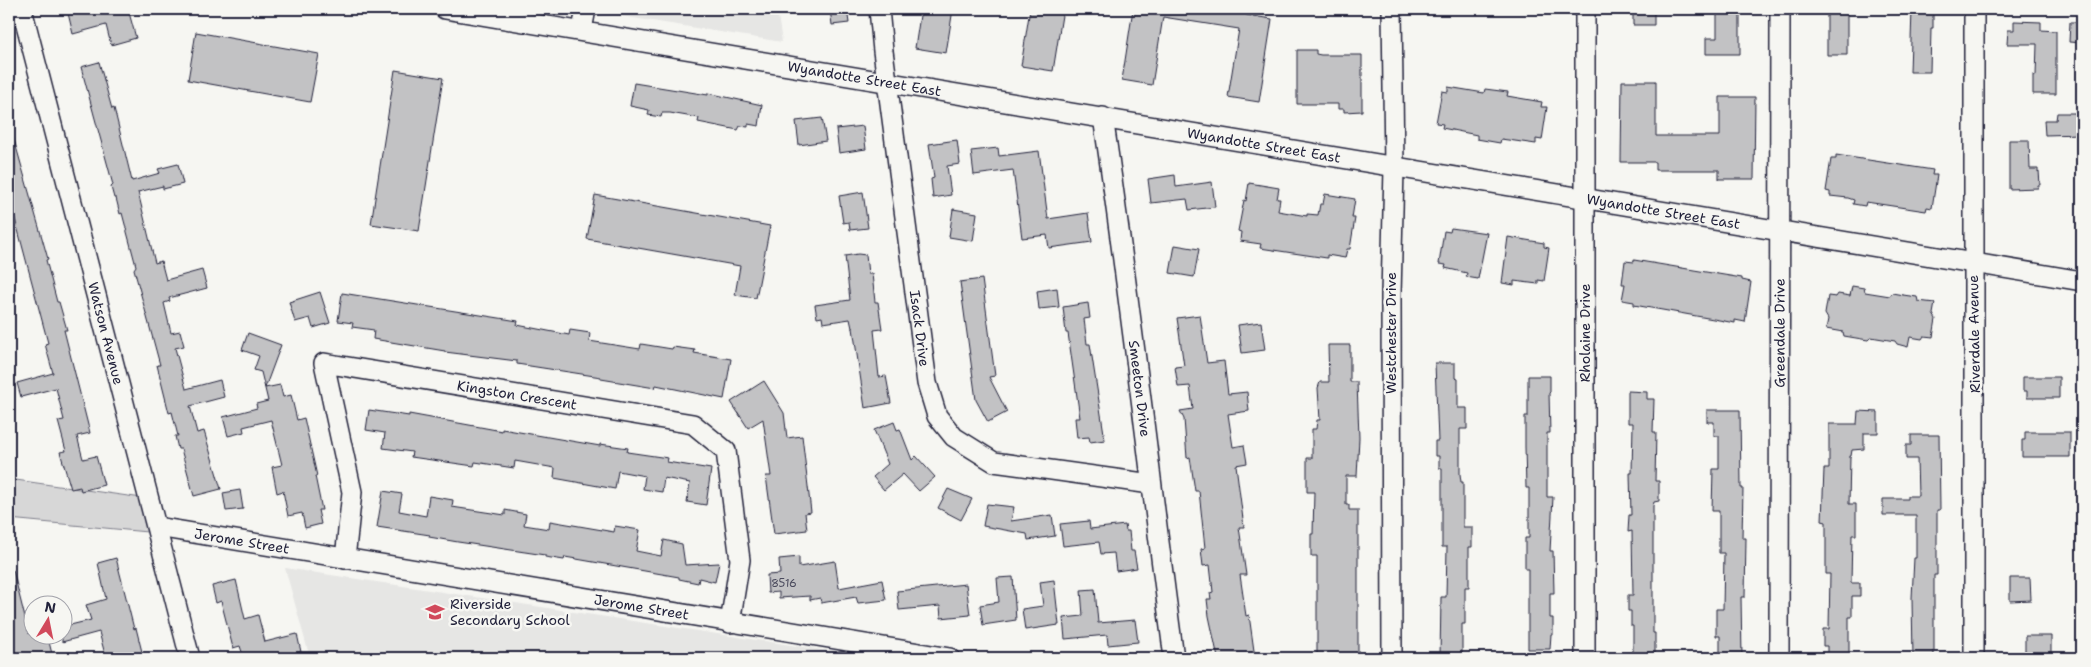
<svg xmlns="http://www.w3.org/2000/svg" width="2091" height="667" font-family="'Shantell Sans',sans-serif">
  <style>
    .built { fill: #e6e6e4 }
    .green { fill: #d7d7d7; stroke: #7c7c89 }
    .building { fill: #c2c2c4; stroke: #22223b }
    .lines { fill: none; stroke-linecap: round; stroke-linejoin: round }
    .minor-casing { stroke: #22223b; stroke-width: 22 }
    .minor { stroke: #f6f6f2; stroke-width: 19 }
    .labels { text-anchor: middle; stroke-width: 5; stroke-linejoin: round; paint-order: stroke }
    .number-label { font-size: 11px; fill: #4a4a5d }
    .street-label { font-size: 14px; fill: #22223b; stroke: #f6f6f2 }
    .poi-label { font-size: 14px; fill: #22223b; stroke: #f6f6f2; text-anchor: start }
  </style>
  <rect width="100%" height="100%" fill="#f6f6f2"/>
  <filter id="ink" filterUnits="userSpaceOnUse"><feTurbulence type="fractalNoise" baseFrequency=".02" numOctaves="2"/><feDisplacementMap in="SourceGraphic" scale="10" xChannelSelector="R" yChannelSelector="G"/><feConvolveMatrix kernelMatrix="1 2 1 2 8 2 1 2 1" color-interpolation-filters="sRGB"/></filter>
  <g filter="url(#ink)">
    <path class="built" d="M578 9H777L782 42Z
      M285 568 862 656V658H310Z"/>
    <path class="green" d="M9 479 149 499 158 533 9 519Z"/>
    <path class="building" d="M67 9H128L136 38 111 45 106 25 73 34Z
      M830 9H847L849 23 832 25Z
      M921 9H953L946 53 915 48Z
      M1030 9H1063L1053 71 1021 66Z
      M1133 9H1247L1246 15 1272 19 1259 102 1228 97 1239 29 1163 17 1152 85 1122 80Z
      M1633 9H1654V25H1633Z
      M1717 9H1740V54H1706V38H1717Z
      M1827 9H1847V55H1827Z
      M1912 9H1933V28H1931L1930 72H1910Z
      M2014 21 2041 22V30L2056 31V94H2033V75L2036 76 2037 44H2007L2008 30H2014Z
      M2070 22H2082V43L2069 42Z
      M196 32 319 54 310 102 188 80Z
      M1297 50H1316V54L1321 55H1362V111L1344 112V109H1338V104H1297Z
      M99 62 112 109 114 108 132 181 160 173 158 169 178 164 183 184 163 189V186L138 192 155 263 161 261 166 280 202 270 207 288 169 298 170 301 164 303 171 333 180 331 184 346 175 348 186 389 220 380 224 397 190 406 197 433 204 431 221 489 194 496 181 449H178L175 436H178L172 412 169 413 157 365H160L134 269 136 266 122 213 120 214 116 198H114L111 187 113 185 81 67Z
      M395 70 443 78 419 231 371 224Z
      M1622 81H1656V136H1720V97H1755L1754 179H1719V170H1655V162H1621Z
      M634 83 708 95V93L762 105 759 126 748 124V127L740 126 738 130 698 122 699 118 670 113H662L661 117 648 115 649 110 630 106Z
      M1448 87 1484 93 1485 89 1508 92 1507 96 1542 102 1541 107H1547L1542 140 1536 139V144L1501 139 1500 143 1477 139V135L1442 128 1443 124 1436 123 1442 91 1448 92Z
      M2057 113H2082V134L2045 135 2044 120H2056Z
      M822 118 826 141 799 145 796 121Z
      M863 126 866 149 839 153 836 129Z
      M13 136 48 259 46 260 57 302H59L67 330H64L90 433 77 436 83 459 96 456 104 485 81 491 80 487 71 489 60 452 66 451 58 421 64 420 56 388 21 397 17 383 53 373 45 344 48 343 9 196V137Z
      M957 140 960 164 947 166 951 195 933 198 931 179 934 178 929 144Z
      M2009 140H2029L2030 169H2038V172L2039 171 2040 185H2038V188L2009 189Z
      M998 148 999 156 1039 151 1048 219 1088 213 1092 242 1049 248 1047 235 1022 238 1013 170 974 175 971 151Z
      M1836 155 1933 170 1932 175H1937L1932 208 1927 207 1926 211 1866 202 1865 206 1853 204 1854 200 1848 198 1830 196V192L1826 191 1831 159H1836Z
      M1175 175 1176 187 1212 182 1215 207 1189 210 1187 199 1151 203 1148 179Z
      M1249 183 1279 188 1277 199H1280L1278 211 1307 216V214L1318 215 1320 204H1323L1325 194 1355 199 1352 218H1355L1350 249H1347L1345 258 1327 255V258L1293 253 1260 248 1261 244 1240 241 1241 232 1238 231 1240 221 1244 200 1246 201Z
      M863 192 868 228 850 230 849 222 843 223 839 196Z
      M595 195 770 226 756 298 735 295 740 266 587 239Z
      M953 209 977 213 973 241 949 237Z
      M1451 228 1487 233 1478 279 1466 277 1467 273 1445 268 1446 265 1439 264 1444 231 1450 232Z
      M1508 237 1544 243V247L1549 248 1544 281 1538 280V284L1514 281V285L1502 283Z
      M1175 245 1199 249 1194 277 1170 273Z
      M858 254 866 255 868 274H872L875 302H878L882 329 874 330 879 377 886 376 891 403 865 408 853 328H852L850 319 823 323 822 317 817 318 815 305 850 300 845 256Z
      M1634 260 1742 278V280L1751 282 1745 322 1735 320V323L1719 320 1634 305V302L1622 300 1625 284H1622L1625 261 1634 262Z
      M982 279 995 376 989 377 1007 412 988 422 976 400 960 282Z
      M1852 286 1864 288 1865 292 1890 296 1892 293 1903 295 1917 297 1918 301 1935 303 1933 314 1936 319 1933 337 1924 336 1922 339 1910 337 1908 347 1897 344 1895 341 1871 337 1868 340 1844 336 1843 332 1826 329 1828 319 1825 314 1828 296 1836 297 1838 294 1850 296Z
      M1057 288 1059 307 1039 309 1037 291Z
      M320 292 330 323 313 328 310 318 295 322 289 302Z
      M342 293 518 321 517 325 569 335 570 330 590 333 589 341 640 349 641 344 672 349 673 347 695 350 694 353 731 359 724 399 656 385 655 388 601 379V377L517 364V361L445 352V351L373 339 374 330 352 327 353 323 338 321Z
      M1088 303 1090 318 1084 319 1087 344H1090L1105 440 1090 442 1089 437 1077 438 1075 418H1080L1068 333H1066L1063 307Z
      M1200 315 1207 363 1224 361 1228 394 1247 392 1249 411 1228 414 1233 447 1244 445 1247 463 1236 465 1244 527H1239L1246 575H1240L1246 616 1249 615 1255 658H1218L1209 616 1207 599H1211L1210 593 1213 592 1210 565 1203 566 1201 549 1205 548 1199 491H1195L1190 457 1187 458 1184 419 1180 411 1193 409 1190 386 1178 387 1175 367 1184 366 1177 318Z
      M1261 322 1265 350 1242 353 1238 325Z
      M248 333 281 345 265 388 280 385 283 397 291 395 297 420 304 418 317 476H315L322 510H318L321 524 305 528 302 513 288 516 283 491 277 493 272 467 282 465 271 420 243 427 244 432 228 436 223 417 257 408 256 404 268 401 261 372 254 370 259 356 242 350Z
      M1328 345H1350V382H1357L1359 438 1357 476H1346V505H1349V510H1358V658H1317V556H1311V534H1313L1314 492H1307V458H1312V429H1316L1317 420H1320L1318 388 1320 382H1329Z
      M1435 363H1455V378L1458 379V408H1467V429H1460V474L1461 482H1463V527H1472V547H1469V587H1465V624H1462V658H1440L1441 597H1446L1447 547H1442V468H1439V456H1435V441H1438Z
      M1528 376H1550V392L1549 393 1550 433H1547V497H1553L1550 551H1553L1554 593H1550V618H1553V634H1551L1550 649H1528V569H1525V538H1529V488H1526L1525 447V416H1528Z
      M2023 377H2059V398H2027V391H2023Z
      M764 381 784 413 787 438 802 436 811 512 805 513 807 530 774 534 766 476H771L763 419 748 428 731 402Z
      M1628 391 1647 392V399H1654L1653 432H1656L1655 481H1659V501L1654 502 1653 506V633H1655V658H1633V626H1631V611H1628V595H1633L1632 531 1628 532 1629 515H1631L1630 473H1632L1633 423H1628Z
      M369 410 409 416V414L502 431V429L600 446V444L628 448 627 452 668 458 667 462 711 469 706 505 687 502 690 483 664 478 662 492 643 489 645 476 618 471 615 489 554 478 555 468 515 461 514 468 475 462 474 466 411 457 412 452 383 448 385 433 366 430Z
      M1707 410H1740L1741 488H1743L1742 538H1746L1745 597H1741L1742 658H1720V636H1716V609H1723L1724 553H1719V511H1712L1713 469H1719V436H1714V422H1707Z
      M1858 411 1878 412V433H1864V449L1852 450 1851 456H1850L1849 504H1856V535H1852L1851 583H1860V596H1852V617H1849V657H1827V646H1823V629H1829L1830 574H1826V522L1822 521 1824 469H1829V424H1857Z
      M894 422 897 430 900 429 912 460 916 456 935 477 919 491 903 474 884 490 873 477 888 464 874 430Z
      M2025 432H2070V457H2022V440H2025Z
      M1911 435H1939L1940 510H1937V575H1934V658H1913L1912 598 1914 558H1916V515H1883V499H1908V496H1918L1917 459H1906V445H1911Z
      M948 489 972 499 961 520 938 508Z
      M240 490 243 509 226 511 223 493Z
      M383 491 402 494 399 511 426 516 429 496 453 500 452 507 505 515V510L526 514 524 525 549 529 550 521 614 532 615 526 640 530 636 551 661 556 664 540 682 544 685 565 719 563 715 582 699 578 698 583 679 579V577L565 557 564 560 545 557V555L458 542 429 537 430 535 377 527Z
      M987 504 1014 507 1011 521 1052 515 1055 536 1028 540 1027 534 983 526Z
      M1089 521 1090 529 1125 525 1126 531H1129L1131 551H1134L1137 568 1116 571 1114 553 1101 554 1099 542 1063 546 1060 524Z
      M799 557V567L835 561 839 588 882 580 886 600 858 603 856 597 821 603 820 598 810 600V596L779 598V592L768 593 767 575 780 574 779 559Z
      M116 558 134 629 136 628 142 652 118 658H106L99 632 62 642V627L91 620 86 605 106 599 98 563Z
      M9 570H13L29 634H47L53 658H16L9 632Z
      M1013 577 1016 620 983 625 980 605 999 602 997 578Z
      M2010 578H2030L2031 600 2010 601Z
      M236 580 245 619 258 615 265 642 297 634 301 652 277 658H244L240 646 233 648 221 601 216 603 212 586Z
      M1054 580 1059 625 1025 630 1022 609 1043 606 1040 582Z
      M966 584 970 615 941 618 940 606 899 610 897 591Z
      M1095 589 1098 623 1135 620 1138 642 1108 645 1107 635 1065 639 1063 618 1083 616 1081 590Z
      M2025 636H2051V655L2025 656Z"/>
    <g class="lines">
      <g class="minor-casing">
        <g id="minor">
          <path id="s1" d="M22 9 190 658"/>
          <path id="s2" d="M445 9 2082 281"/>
          <path id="s3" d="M879 9 883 51 927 383 937 416 954 437 994 462 1151 484"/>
          <path d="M1392 9 1394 168 1391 296 1392 658"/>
          <path d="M1974 9V658"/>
          <path d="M582 30 586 9"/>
          <path id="s4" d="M1103 117C1130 297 1150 478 1174 658"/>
          <path id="s5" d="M157 527 950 658"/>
          <path id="s6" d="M345 559 352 492 324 363 693 424 726 451 740 560 730 623"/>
          <path d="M1585 658V9"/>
          <path id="s7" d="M1779 658 1780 9"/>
        </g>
      </g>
      <use href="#minor" class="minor"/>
    </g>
  </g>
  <defs>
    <g id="school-bare" transform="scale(1.5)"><path d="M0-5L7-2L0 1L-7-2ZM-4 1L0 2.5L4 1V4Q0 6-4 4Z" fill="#d1495b" stroke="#f6f6f2" stroke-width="2.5" paint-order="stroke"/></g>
  </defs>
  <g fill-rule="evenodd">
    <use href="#school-bare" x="435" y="612"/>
  </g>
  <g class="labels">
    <g class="number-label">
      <text x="784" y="587">8516</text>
    </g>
    <g class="street-label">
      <text dy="5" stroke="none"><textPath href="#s2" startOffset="425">Wyandotte Street East</textPath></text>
      <text dy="5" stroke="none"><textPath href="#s2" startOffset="830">Wyandotte Street East</textPath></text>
      <text dy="5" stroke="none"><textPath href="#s2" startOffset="1235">Wyandotte Street East</textPath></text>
      <text dy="5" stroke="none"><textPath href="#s3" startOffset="322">Isack Drive</textPath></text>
      <text dy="5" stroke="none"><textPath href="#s1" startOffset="335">Watson Avenue</textPath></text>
      <text transform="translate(1391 333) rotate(-90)" y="5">Westchester Drive</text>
      <text transform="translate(1585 333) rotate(-90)" y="5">Rholaine Drive</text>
      <text dy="5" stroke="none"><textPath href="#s7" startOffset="325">Greendale Drive</textPath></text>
      <text transform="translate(1974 334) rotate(-91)" y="5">Riverdale Avenue</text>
      <text dy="5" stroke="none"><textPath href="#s4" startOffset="274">Smeeton Drive</textPath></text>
      <text dy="5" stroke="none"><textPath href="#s6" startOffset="395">Kingston Crescent</textPath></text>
      <text dy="5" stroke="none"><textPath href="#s5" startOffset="86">Jerome Street</textPath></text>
      <text dy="5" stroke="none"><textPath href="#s5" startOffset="491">Jerome Street</textPath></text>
    </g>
    <g class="poi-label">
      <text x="450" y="609">Riverside<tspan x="450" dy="16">Secondary School</tspan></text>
    </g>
  </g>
  <rect width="2091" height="667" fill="none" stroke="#f6f6f2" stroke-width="30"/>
  <rect x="15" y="15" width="2061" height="637" fill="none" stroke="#22223b" stroke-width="2" filter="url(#ink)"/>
  <g transform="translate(48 620) rotate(10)"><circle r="24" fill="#f6f6f2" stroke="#a1a1a9"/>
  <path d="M0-4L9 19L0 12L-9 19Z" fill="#d1495b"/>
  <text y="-8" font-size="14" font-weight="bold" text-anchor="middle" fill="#22223b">N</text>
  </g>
</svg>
